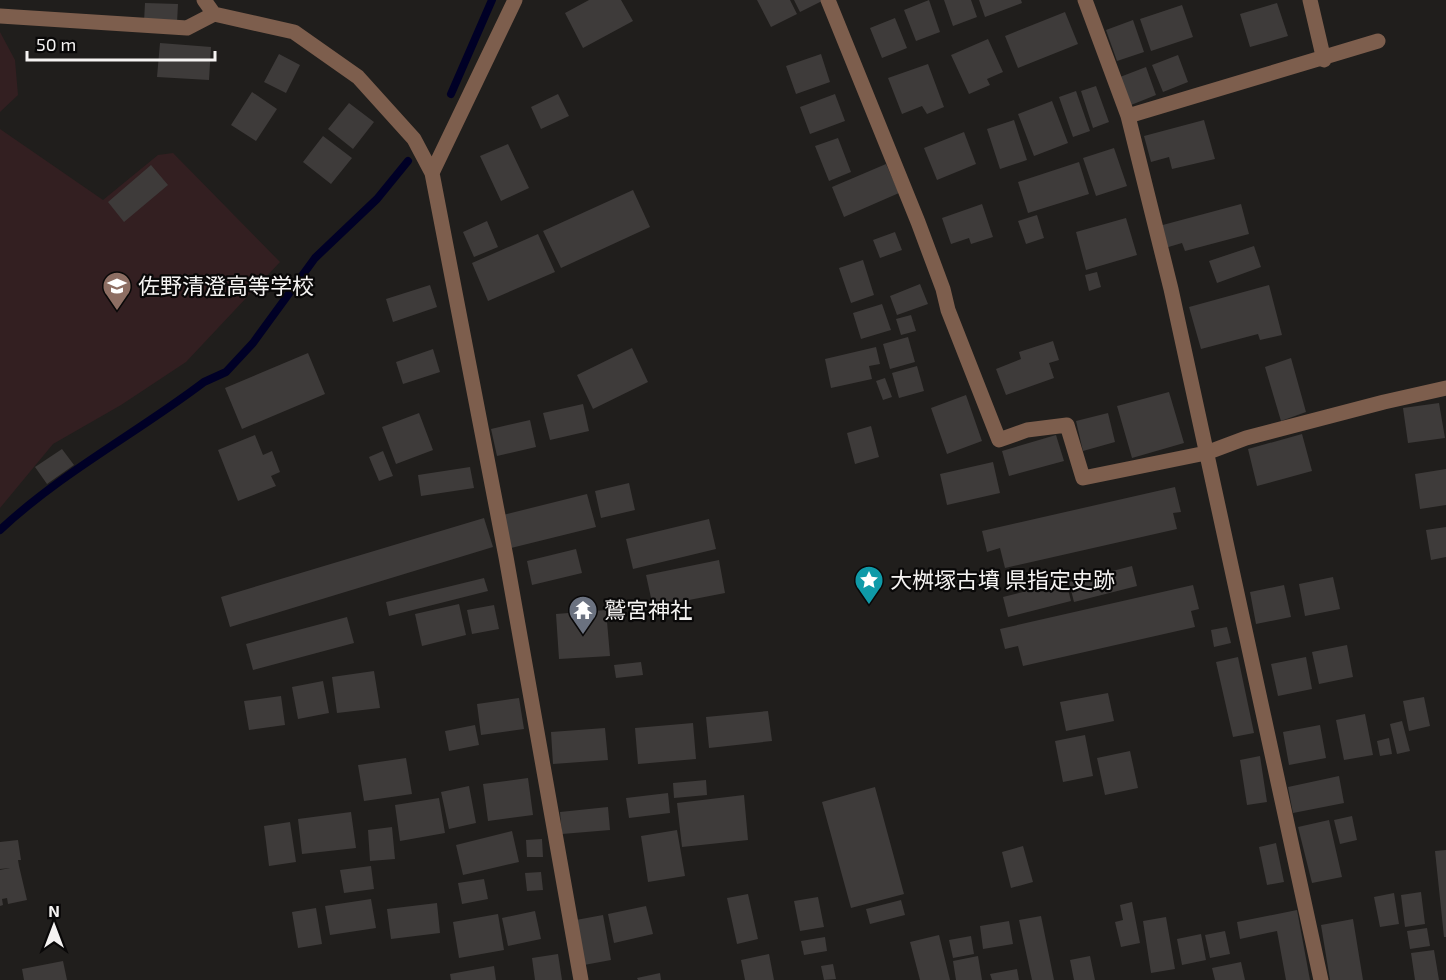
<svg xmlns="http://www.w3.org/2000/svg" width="1446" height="980" font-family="'Exo 2','Noto Sans JP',sans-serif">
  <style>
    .education { fill: #331f21 }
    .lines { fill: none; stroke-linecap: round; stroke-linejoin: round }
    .stream { stroke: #000026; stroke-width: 8 }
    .building { fill: #3e3b3a }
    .minor { stroke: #7d5e4d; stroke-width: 15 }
    .labels { text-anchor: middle; stroke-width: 4.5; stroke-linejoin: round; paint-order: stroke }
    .poi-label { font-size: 22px; fill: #f5f3f2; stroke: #090808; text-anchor: start }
  </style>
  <rect width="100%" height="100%" fill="#201e1c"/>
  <path class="education" d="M0 32 15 60 18 95 0 112Z
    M0 129 103 200 158 155 173 153 280 262 186 362 121 405 53 444 0 508Z"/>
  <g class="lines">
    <path class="stream" d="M451 94 492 0
      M0 530C62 472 137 433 204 382L226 372 253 343 315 258 377 199 408 161"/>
  </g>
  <path class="building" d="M589 0H621L633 21 583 48 565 13Z
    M757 0H790L797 14 771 27Z
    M794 0H824L800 12Z
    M929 0 940 32 916 41 904 10Z
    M944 0H971L977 17 953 26Z
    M979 0H1021L1022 3 985 17Z
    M145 3 178 4 177 23 144 22Z
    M1277 3 1288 36 1250 47 1240 14Z
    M1182 5 1193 37 1151 51 1140 19Z
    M1065 12 1078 44 1018 68 1005 36Z
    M895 18 907 48 882 58 870 28Z
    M1133 20 1144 52 1117 61 1106 30Z
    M988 39 1003 72 987 79 990 85 969 94 951 55Z
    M160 43 211 47 209 80 157 77Z
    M279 54 300 65 286 93 264 82Z
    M821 54 830 82 796 94 786 66Z
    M1178 55 1188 82 1163 92 1152 65Z
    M928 64 944 107 927 114 922 106 902 114 888 78Z
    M1146 67 1156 95 1131 105 1120 77Z
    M1096 86 1109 122 1093 128 1081 91Z
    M1076 91 1090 131 1073 137 1059 97Z
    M252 92 277 109 256 141 231 125Z
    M558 94 569 116 541 129 531 107Z
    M835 94 845 121 810 134 800 107Z
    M1052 101 1068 143 1034 156 1018 114Z
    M349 103 374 122 353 149 328 129Z
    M1014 120 1027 160 1000 169 987 129Z
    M1204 120 1215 159 1172 169 1169 157 1151 162 1144 136Z
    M964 132 976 164 937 180 924 148Z
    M323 136 352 158 331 184 303 162Z
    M838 138 851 172 829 181 815 146Z
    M508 144 529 188 501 201 480 156Z
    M1114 148 1127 186 1096 196 1083 158Z
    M1079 162 1089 194 1028 213 1018 182Z
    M886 164 899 193 844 217 832 187Z
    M151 165 168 185 124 222 108 202Z
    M633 190 650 227 561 268 543 231Z
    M982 204 993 237 971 244 969 238 951 244 942 218Z
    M1241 204 1249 234 1185 251 1182 243 1165 248 1159 226Z
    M1037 215 1044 238 1026 244 1018 221Z
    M1126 218 1137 255 1086 270 1076 232Z
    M487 221 498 247 474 257 463 232Z
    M895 232 902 250 880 258 873 240Z
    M538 234 555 272 488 301 472 263Z
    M1254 246 1261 267 1217 283 1209 261Z
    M863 260 874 295 851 303 839 268Z
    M1097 272 1101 287 1089 291 1085 275Z
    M920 284 928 304 897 315 890 296Z
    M430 285 437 307 393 322 386 299Z
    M1269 285 1282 335 1260 340 1258 334 1201 349 1189 307Z
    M882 304 891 330 861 339 853 313Z
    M911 315 916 331 901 335 896 319Z
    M908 337 915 362 890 369 883 344Z
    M1053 341 1059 360 1049 363 1054 378 1006 395 996 369 1021 359 1019 352Z
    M876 347 880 364 869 366 872 379 831 388 825 359Z
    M632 348 648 382 593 409 577 375Z
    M433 349 440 372 403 384 396 362Z
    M308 353 325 394 242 429 225 388Z
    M1291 358 1306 412 1281 421 1265 367Z
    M917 366 924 391 899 398 892 373Z
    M885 378 892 397 883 400 876 381Z
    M1169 392 1184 443 1132 458 1117 406Z
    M966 395 982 441 947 454 931 408Z
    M1439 403 1445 438 1408 443 1403 408Z
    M583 404 589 431 550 440 543 413Z
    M419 413 433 450 396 464 382 427Z
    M1108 413 1115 442 1083 451 1076 421Z
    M530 420 536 447 497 456 491 429Z
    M871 426 879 457 855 464 847 433Z
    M1302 434 1312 471 1257 486 1248 449Z
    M255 435 263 455 272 451 280 472 271 476 276 486 238 501 218 450Z
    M1056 435 1064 461 1009 476 1002 451Z
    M62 449 74 465 47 484 35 467Z
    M383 451 393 476 379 481 369 457Z
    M993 462 1000 493 947 505 940 474Z
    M470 467 474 488 421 496 418 475Z
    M1446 469V505L1420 509 1415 474Z
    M629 483 635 510 601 518 595 491Z
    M1175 487 1181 512 1173 513 1177 529 1005 568 1000 548 987 552 982 531Z
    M587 494 596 527 511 548 503 515Z
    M484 518 493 547 230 627 221 597Z
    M709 519 716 549 633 569 626 539Z
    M1446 527V557L1431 560 1426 530Z
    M576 549 582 573 532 585 527 561Z
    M719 560 725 593 653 607 646 575Z
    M1132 566 1137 586 1074 602 1069 582Z
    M1333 577 1340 609 1305 616 1299 584Z
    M484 578 488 591 389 616 386 602Z
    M1066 581 1071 601 1008 617 1003 597Z
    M1193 585 1199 609 1191 611 1195 627 1023 666 1018 646 1005 649 1000 629Z
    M1284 585 1291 617 1256 624 1250 592Z
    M459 604 466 635 422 646 415 614Z
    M494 605 499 629 472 634 467 610Z
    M606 610 610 656 559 659 556 614Z
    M347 617 354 643 253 670 246 644Z
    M1227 627 1231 643 1214 647 1211 630Z
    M1347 645 1353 677 1319 684 1312 652Z
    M1238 657 1254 733 1233 737 1216 662Z
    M1306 657 1312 689 1278 696 1271 664Z
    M641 662 643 675 616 678 614 665Z
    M374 671 380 708 337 713 332 677Z
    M323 681 329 713 298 719 292 687Z
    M1108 693 1114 721 1066 731 1060 702Z
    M281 696 285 725 249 730 244 701Z
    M1424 697 1430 726 1409 731 1403 701Z
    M519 698 524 729 481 735 477 704Z
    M768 711 772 741 709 748 706 717Z
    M1365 714 1373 755 1344 760 1336 720Z
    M1402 721 1410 751 1397 754 1390 724Z
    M693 723 696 759 638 764 635 728Z
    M475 725 479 745 449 751 445 731Z
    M1320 725 1326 758 1289 765 1283 732Z
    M605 728 608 760 553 764 551 732Z
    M1085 735 1093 776 1063 782 1055 741Z
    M1389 738 1392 754 1380 756 1377 741Z
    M1130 751 1138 788 1105 795 1097 758Z
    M1260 756 1267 802 1247 805 1240 760Z
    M406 758 412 794 364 801 358 765Z
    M1339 776 1344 803 1293 813 1288 787Z
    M528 778 533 815 488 821 483 784Z
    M706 780 707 795 674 798 673 783Z
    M469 786 476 823 449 829 441 792Z
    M875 787 904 894 851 908 822 802Z
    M668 793 670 813 629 818 626 798Z
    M744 795 748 840 682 847 677 803Z
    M439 798 445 833 400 841 395 805Z
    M608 807 610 830 562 834 560 812Z
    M351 812 356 848 302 854 298 819Z
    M1352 816 1357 840 1340 844 1334 820Z
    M1329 820 1342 877 1312 883 1298 827Z
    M290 822 296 862 269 866 264 826Z
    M392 827 395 859 370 861 368 830Z
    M677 830 685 876 648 882 641 836Z
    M512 831 519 862 463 875 456 845Z
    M542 839 543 857H527L526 840Z
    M18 840 21 860H18L19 866 27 900 8 904 7 898 2 899 3 905 0 906V870L10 868 0 869V842Z
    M1276 843 1284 882 1267 885 1259 847Z
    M1023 846 1033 882 1011 888 1002 852Z
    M1446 850V937H1444L1435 851Z
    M371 866 374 889 344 893 340 870Z
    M541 872 543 890 527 891 525 873Z
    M484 879 488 899 462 904 458 883Z
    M1421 892 1425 924 1405 927 1401 895Z
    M1394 893 1399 924 1380 927 1374 897Z
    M748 894 758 939 737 944 727 898Z
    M818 897 824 927 800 931 794 901Z
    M371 899 376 928 330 935 325 906Z
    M901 900 905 915 870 924 866 909Z
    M1132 902 1140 943 1121 947 1115 922 1123 920 1120 905Z
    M437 903 440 933 391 939 387 909Z
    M646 906 653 934 614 943 608 914Z
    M316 908 322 944 298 948 292 912Z
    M1297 910 1310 980H1286L1277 931 1240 939 1237 922Z
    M535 911 541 939 508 946 502 918Z
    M498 914 504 950 459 958 453 922Z
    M603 915 611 960 584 965 576 920Z
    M1041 916 1054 980H1032L1019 920Z
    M1166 917 1175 969 1151 973 1143 921Z
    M1353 919 1363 980H1330L1321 925Z
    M1009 921 1013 944 983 949 980 926Z
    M1427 928 1430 946 1410 949 1407 931Z
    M1225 931 1230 954 1210 958 1205 935Z
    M1201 934 1206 960 1182 965 1177 939Z
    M939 935 950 980H920L910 942Z
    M971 936 974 954 953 958 949 940Z
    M825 937 827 951 804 955 801 941Z
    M1434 950 1439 980H1415L1411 953Z
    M558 954 562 980H535L532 958Z
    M769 954 774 980H745L741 960Z
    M978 956 982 980H956L953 961Z
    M1090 956 1095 980H1074L1070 960Z
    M63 961 67 980H24L22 969Z
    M1241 962 1245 980H1215L1212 968Z
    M833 964 836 979 824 980 821 966Z
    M494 966 496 980H451L450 974Z
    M1017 969 1019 980H992L990 974Z
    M660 973 661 980H638L637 978Z"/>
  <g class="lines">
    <path class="minor" d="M204 0 214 14
      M828 0 918 222 943 289 948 310 999 440 1027 430 1067 425 1083 478 1206 453 1246 438 1384 402 1446 388
      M1085 0 1128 116 1171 289 1321 980
      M1310 0 1324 60
      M0 16 187 28 214 14 294 32 358 77 414 139 432 173 506 557 581 980
      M1128 116 1378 41
      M432 173 515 0"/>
  </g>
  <defs>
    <g id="school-pin" transform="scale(1.5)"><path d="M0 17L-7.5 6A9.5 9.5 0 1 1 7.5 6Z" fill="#8d6e63" stroke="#090808"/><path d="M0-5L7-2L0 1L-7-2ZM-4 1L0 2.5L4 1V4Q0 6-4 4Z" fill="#fff"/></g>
    <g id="sight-pin" transform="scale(1.5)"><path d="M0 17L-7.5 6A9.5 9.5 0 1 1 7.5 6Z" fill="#0f9aa8" stroke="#090808"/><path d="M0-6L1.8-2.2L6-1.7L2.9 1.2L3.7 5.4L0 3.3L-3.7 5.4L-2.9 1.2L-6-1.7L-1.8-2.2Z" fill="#fff"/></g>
    <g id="temple-pin" transform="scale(1.5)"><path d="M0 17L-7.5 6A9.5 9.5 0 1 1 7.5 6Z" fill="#6b7280" stroke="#090808"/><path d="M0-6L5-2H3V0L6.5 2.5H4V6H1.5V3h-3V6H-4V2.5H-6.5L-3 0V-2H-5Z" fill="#fff"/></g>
  </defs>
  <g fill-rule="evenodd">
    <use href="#school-pin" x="117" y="286"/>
    <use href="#sight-pin" x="869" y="580"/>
    <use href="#temple-pin" x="583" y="610"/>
  </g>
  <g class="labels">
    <g class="poi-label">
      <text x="138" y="294">佐野清澄高等学校</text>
      <text x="890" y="588">大桝塚古墳 県指定史跡</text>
      <text x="604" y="618">鷲宮神社</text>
    </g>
  </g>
  <g transform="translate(54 926)" stroke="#090808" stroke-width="4.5" paint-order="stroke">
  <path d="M0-4.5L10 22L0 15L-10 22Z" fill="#f5f3f2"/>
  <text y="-9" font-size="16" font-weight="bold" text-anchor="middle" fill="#f5f3f2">N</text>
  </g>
  <path d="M27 51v9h188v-9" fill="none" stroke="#f5f3f2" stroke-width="3"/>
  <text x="36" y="51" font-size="18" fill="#f5f3f2" stroke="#090808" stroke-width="4.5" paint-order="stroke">50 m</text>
</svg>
